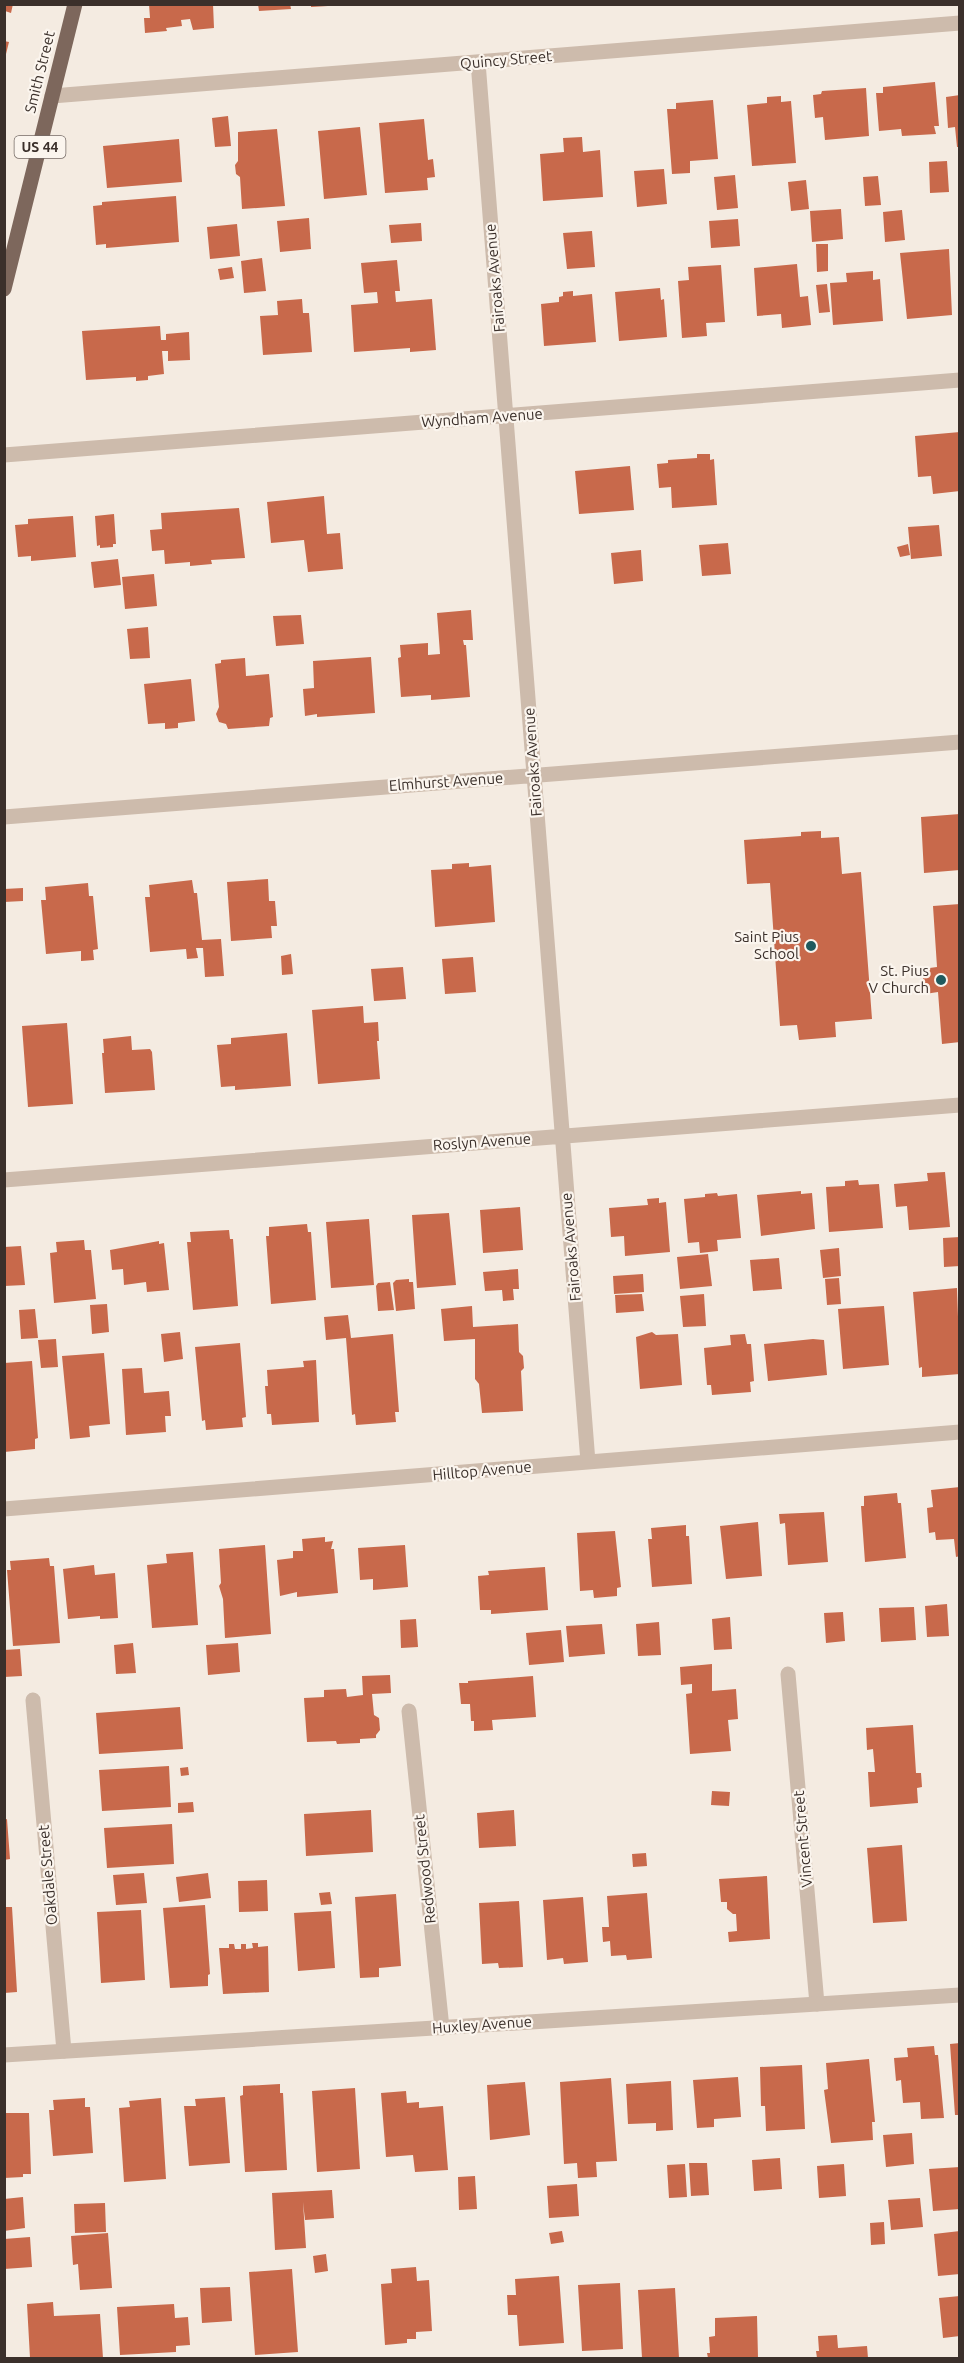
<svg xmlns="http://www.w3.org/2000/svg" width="964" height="2363" font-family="Ubuntu,sans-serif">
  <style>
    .building { fill: #c8694b }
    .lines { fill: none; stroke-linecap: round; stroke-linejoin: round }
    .minor { stroke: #cdbbac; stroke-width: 15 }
    .tertiary { stroke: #cdbbac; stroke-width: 15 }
    .primary { stroke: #7d675c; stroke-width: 15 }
    .poi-dot { fill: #1f5a5e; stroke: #fbf5ee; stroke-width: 2 }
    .labels { text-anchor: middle; stroke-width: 4.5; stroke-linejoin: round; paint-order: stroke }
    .shield { fill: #fbf5ee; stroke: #756b66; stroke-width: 1.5 }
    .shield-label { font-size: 14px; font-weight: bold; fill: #3b302b }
    .street-label { font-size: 15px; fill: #3b302b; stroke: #fbf5ee }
    .poi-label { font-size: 15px; fill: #3b302b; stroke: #fbf5ee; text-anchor: end }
  </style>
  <rect width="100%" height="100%" fill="#f4ebe1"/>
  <path class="building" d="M5 4H13L11 13 5 11Z
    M149 4H213L214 28 193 30 190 19 181 20 182 26 166 28 167 31 145 33 144 18H150Z
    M258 4H290L291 9 259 11Z
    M311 4H328V6L311 7Z
    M4 41 9 42 5 58H4Z
    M935 82 939 126H934L936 134 902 136 901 129 879 131 876 93H883V87Z
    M866 88 869 136 825 140 823 117 815 118 813 95 821 94 822 91Z
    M960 95V147H957L955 127 948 128 946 97Z
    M781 96V102L791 101 796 163 752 166 747 105 767 103V97Z
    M713 100 718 159 690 161V173L672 174 667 109H676V103Z
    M228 116 231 146 215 147 212 118Z
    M424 119 428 160 433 159 435 177 427 178 428 190 385 193 379 123Z
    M360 127 367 195 324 199 318 131Z
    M277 129 285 206 242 209 240 177 236 174 235 165 238 161V132Z
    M582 137 583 152 600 150 603 197 543 201 540 154 564 152 563 138Z
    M179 139 182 182 107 188 103 146Z
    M947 161 949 192 930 193 929 162Z
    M664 169 667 204 637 207 634 171Z
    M735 175 738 208 717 210 714 177Z
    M878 176 881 205 865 206 863 177Z
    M806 180 809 209 791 211 788 182Z
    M176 196 179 242 106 248V244L96 245 93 206 102 205V202Z
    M841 209 843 239 812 242 810 211Z
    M902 210 905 240 885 242 883 212Z
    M309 218 311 249 280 252 277 221Z
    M738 219 740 246 711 248 709 221Z
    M421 223 422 241 391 243 389 225Z
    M237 224 240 256 210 259 207 227Z
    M592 231 595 267 567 269 563 233Z
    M816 244H828V271L817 272Z
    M949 249 952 315 907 319 900 253Z
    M262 258 266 291 244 293 241 261Z
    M397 260 400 291H395L396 302 432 299 436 350 410 352V348L354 352 351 305 378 303 377 292 364 293 361 263Z
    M797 264 800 297 808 296 811 325 782 328 781 314 757 316 754 268Z
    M721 265 725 322 706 323 707 336 682 338 678 281 689 280 688 267Z
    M232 267 234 278 220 280 218 269Z
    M873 271V280L880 279 883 321 833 325 830 283 847 282 846 273Z
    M827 284 830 312 819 313 816 285Z
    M660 288 661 300 664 299 667 337 619 341 615 292Z
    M573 291V296L592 294 596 342 544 346 541 304 559 302V297L563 296V292Z
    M302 299 303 313H309L312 352 263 355 260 316 278 315 277 301Z
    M160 326 161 340H166V334L189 332 190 360 168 361V351H162L164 374 148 376V380L136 381V377L86 380 82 331Z
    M960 432V491L933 494 931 476 918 477 915 436Z
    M697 454H710V460L714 459 717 505 672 508 671 487 659 488 657 464 668 463V460L697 458Z
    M630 466 634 510 579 514 575 471Z
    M324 496 327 534 340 533 343 569 308 572 304 540 271 543 267 502Z
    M239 508 245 558 211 560 212 564 190 566V562L165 564 164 550 152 551 150 530 162 529 161 513Z
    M114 514 116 544H113V547L100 548V545L97 546 95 516Z
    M73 516 76 557 31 561V556L18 557 15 525 28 524V519Z
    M939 525 942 556 911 559 908 527Z
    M728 543 731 574 702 576 699 545Z
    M908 544 910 555 900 557 897 547Z
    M641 550 643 581 614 584 611 553Z
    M118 559 121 585 94 588 91 562Z
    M154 574 157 606 125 609 122 577Z
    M471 610 473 640H463L464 645H466L470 697 431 700V695L401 697 398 658 401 657 400 645 428 643V655L440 654 437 613Z
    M301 615 304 644 276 646 273 616Z
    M148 627 150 658 130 659 127 629Z
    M371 657 375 713 317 717V714L305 716 303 689 314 688 313 661Z
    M245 658 246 676 269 674 273 717 270 718 269 726 228 729 226 724 219 722 216 714 219 707 215 664 221 663V660Z
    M191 679 195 721 178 723V728L165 729V723L148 724 144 684Z
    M960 814V870L924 873 921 817Z
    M821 831V838L839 837 842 874 861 872 872 1019 835 1022 836 1037 799 1040 797 1025 780 1026 770 883 747 884 744 840 801 836V832Z
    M469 863V867L491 865 495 922 435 927 431 870 452 869V864Z
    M268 879 269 901H275L277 926H271L272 938 231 941 227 882Z
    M192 880 194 893H197L202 940 221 939 224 976 205 977 203 948H196L198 958 187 959 186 949 150 952 145 897H150L149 885Z
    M88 883 89 896H93L98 949 93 950 94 960 81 961V951L46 954 41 900H46L45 887Z
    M23 888V901L4 902V889Z
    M960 904V1042L942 1044 938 992 925 994 922 969 937 967 933 906Z
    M291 954 293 974 282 975 281 956Z
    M473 957 476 992 445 994 442 959Z
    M403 967 406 999 374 1001 371 969Z
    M363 1006 364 1023 378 1022 379 1041H377L380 1079 318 1084 312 1010Z
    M67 1023 73 1104 28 1107 22 1026Z
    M287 1033 291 1086 235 1090V1086L221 1087 217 1045 231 1044V1038Z
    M131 1036 132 1050 150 1049 152 1052 155 1090 105 1093 102 1053H104L103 1039Z
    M945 1172 950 1227 909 1230 907 1206 896 1207 894 1184 928 1181 927 1173Z
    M858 1180 859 1185 879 1184 883 1228 829 1232 826 1187 845 1186V1181Z
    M801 1191V1194L812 1193 815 1229 761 1236 757 1195Z
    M717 1193 718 1196 737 1194 741 1238 717 1240 718 1251 700 1253 699 1242 688 1243 684 1199 705 1197V1194Z
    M659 1198V1203L666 1202 670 1252 625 1256 624 1236 611 1237 609 1208 648 1205 647 1199Z
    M520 1207 523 1250 483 1253 480 1210Z
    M449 1213 456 1285 417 1288 412 1215Z
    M369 1219 374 1285 331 1288 326 1222Z
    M307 1224 308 1232H311L316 1300 271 1304 266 1236H269V1227Z
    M229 1230 230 1239H233L238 1306 193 1310 187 1242H191L190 1232Z
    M960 1237V1266L944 1267 943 1238Z
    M84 1240 85 1250H91L96 1299 54 1303 50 1253 57 1252 56 1242Z
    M159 1241V1244L164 1243 169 1290 147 1292 146 1282 124 1285 123 1269 112 1270 110 1250Z
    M21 1246 25 1285 4 1286V1247Z
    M839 1248 841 1276 823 1278 820 1250Z
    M708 1254 712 1286 680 1289 677 1257Z
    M779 1258 782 1289 753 1291 750 1260Z
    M518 1269 519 1289H513L514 1300 503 1301 502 1290 485 1291 483 1272Z
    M643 1274 644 1292 614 1294 613 1276Z
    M839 1278 841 1304 827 1305 825 1279Z
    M409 1279V1282H413L415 1309 396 1311 393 1283 396 1280Z
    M390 1282 394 1310 378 1311 376 1286 378 1283Z
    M957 1288 960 1374 922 1377V1367L919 1368 913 1292Z
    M642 1294 644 1311 616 1313 615 1295Z
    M704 1294 706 1326 683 1327 680 1296Z
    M107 1304 109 1332 92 1334 90 1305Z
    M472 1306 473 1327 518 1324 519 1352 523 1356 524 1368 521 1371 523 1411 482 1413 479 1384 475 1379V1339L444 1341 441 1309Z
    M884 1306 889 1365 843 1369 838 1309Z
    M35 1309 38 1338 21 1339 19 1310Z
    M348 1315 351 1338 393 1334 399 1412H395L396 1422 356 1425 355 1414 352 1415 346 1338 326 1340 324 1317Z
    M180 1332 183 1359 164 1362 161 1334Z
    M652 1332 656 1335 678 1334 682 1385 640 1389 636 1337Z
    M745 1334 747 1344H751L754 1381 750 1382 751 1392 712 1395 711 1385H707L704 1348 731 1345 730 1335Z
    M56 1339 58 1367 41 1368 38 1340Z
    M813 1339 824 1340 827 1375 768 1381 764 1344Z
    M240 1343 246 1417 242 1418 243 1427 206 1430 205 1420 202 1421 195 1347Z
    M104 1353 110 1424 89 1426 90 1437 70 1439 62 1356Z
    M316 1360 319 1422 272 1425 271 1414H267L265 1386H268L267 1370 304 1367 303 1361Z
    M32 1361 38 1438 35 1439V1449L4 1452V1363Z
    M142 1368 144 1393 169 1391 171 1416H165L166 1432 126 1435 122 1369Z
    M960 1487V1556L956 1557 954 1539 936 1540 935 1532 929 1533 927 1508 933 1507 931 1490Z
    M897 1493 898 1503H901L906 1558 865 1562 861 1506H864V1496Z
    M824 1512 828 1562 788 1565 785 1523 780 1524 779 1514Z
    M758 1522 762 1576 726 1579 720 1526Z
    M686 1525V1536H689L692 1584 652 1587 648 1539H652L651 1528Z
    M615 1531 621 1587 617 1588V1596L594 1598 593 1590 580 1591 577 1533Z
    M325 1537V1542L333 1541 331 1549H334L338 1593 297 1597V1592L280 1596 277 1560 293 1558V1551H303L302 1539Z
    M265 1545 271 1634 225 1638 223 1599 219 1586 221 1583 219 1549Z
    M405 1545 408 1587 373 1590V1579L360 1580 358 1548Z
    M193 1552 198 1625 152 1628 147 1565 167 1563 166 1554Z
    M49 1558 50 1566H54L60 1643 13 1646 7 1570H11L10 1561Z
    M94 1565 95 1575 115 1573 118 1618 100 1619V1616L68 1619 63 1569Z
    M545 1567 548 1610 491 1614V1610H480L478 1576 489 1575 488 1571Z
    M947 1604 949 1636 927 1637 925 1606Z
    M914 1607 916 1640 881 1642 879 1608Z
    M843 1612 845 1641 826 1643 824 1613Z
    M730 1617 732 1649 714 1650 712 1619Z
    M416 1619 418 1647 401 1648 400 1620Z
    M659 1622 661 1655 638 1656 636 1624Z
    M602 1624 605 1654 569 1657 566 1626Z
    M561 1630 564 1662 529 1665 526 1633Z
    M133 1643 136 1673 116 1674 114 1645Z
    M238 1643 240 1672 208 1675 206 1645Z
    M20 1649 22 1676 4 1677V1650Z
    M712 1664V1691L736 1689 738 1719 728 1720 731 1751 690 1754 686 1694 692 1693V1684L681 1685 680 1667Z
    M390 1675 391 1693 372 1694 374 1715 379 1718 380 1730 376 1735V1738L360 1739V1743L337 1744 336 1741 307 1742 304 1698 324 1697V1690L346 1689 347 1697 363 1695 362 1676Z
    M533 1676 536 1717 492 1720 493 1730 474 1731V1721H471L470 1704H461L459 1683H468V1681Z
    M180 1707 183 1749 99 1754 96 1713Z
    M913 1725 916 1773H921L922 1787 917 1788 918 1803 870 1807 868 1772H875L873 1749 867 1750 866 1728Z
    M169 1766 171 1807 102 1811 99 1770Z
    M188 1767 189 1775 181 1776 180 1768Z
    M712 1791 730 1792 729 1806 711 1805Z
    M193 1802 194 1812 178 1813V1803Z
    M371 1810 373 1852 306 1856 304 1814Z
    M514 1810 516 1846 479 1848 477 1813Z
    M7 1819 10 1859 4 1860V1820Z
    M172 1824 174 1864 107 1868 104 1828Z
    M902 1845 907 1921 873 1923 867 1848Z
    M646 1853 647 1866 633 1867 632 1854Z
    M144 1873 147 1903 116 1905 113 1875Z
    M208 1873 211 1898 179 1902 176 1877Z
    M767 1876 770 1939 729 1942 728 1932 737 1931 736 1914H733L727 1909V1902H721L719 1879Z
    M267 1880 268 1911 239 1912 238 1881Z
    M330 1892 332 1904 321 1905 319 1893Z
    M647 1893 652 1958 627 1960 626 1955 611 1956 610 1941 603 1942 602 1927H609L607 1896Z
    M396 1894 401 1966 379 1968V1977L360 1978 355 1897Z
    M583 1897 588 1962 564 1964 563 1958 547 1960 543 1900Z
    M519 1901 523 1967 499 1968 498 1963 482 1964 479 1903Z
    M205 1905 210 1974 208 1975V1986L170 1988 163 1908Z
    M4 1907H12L17 1992 4 1993Z
    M141 1910 145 1980 101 1983 97 1912Z
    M331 1911 335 1968 298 1971 294 1913Z
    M252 1943H258V1947L268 1946 269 1992 223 1994 219 1948H229V1944H234L235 1949H241V1944H246V1949L253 1948Z
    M960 2043V2115H955L950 2044Z
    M934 2046 935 2055H938L944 2118 921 2119 920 2102 903 2103 901 2080 896 2081 894 2058 908 2057 907 2048Z
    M869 2059 875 2122H872L873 2140 831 2143 824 2090 828 2089 826 2063Z
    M802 2065 805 2129 766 2131 765 2106H761L760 2067Z
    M738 2077 741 2117 714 2119V2127L697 2128 693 2080Z
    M611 2078 617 2161 596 2162 597 2177 578 2178 577 2163 564 2164 560 2082Z
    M671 2081 673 2130 656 2131V2123L628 2124 626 2084Z
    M525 2082 530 2135 490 2140 487 2085Z
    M280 2084V2093H283L287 2170 245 2172 240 2096 243 2095V2086Z
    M355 2088 360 2169 317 2172 312 2091Z
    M406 2091 407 2103 419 2102V2108L443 2106 448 2170 415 2172 413 2155 386 2157 381 2093Z
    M225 2097 230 2163 189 2166 184 2106H196L195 2099Z
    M85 2098V2107H90L93 2153 53 2156 49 2110H54L53 2100Z
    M161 2098 166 2179 124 2182 119 2108 130 2107 129 2101Z
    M4 2113H29L31 2174H23V2177L4 2178Z
    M912 2133 914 2164 886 2167 883 2135Z
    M780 2158 782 2189 754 2191 752 2160Z
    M689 2163H707L709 2195 691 2196Z
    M685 2164 687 2197 669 2198 667 2165Z
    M844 2164 846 2196 819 2198 817 2166Z
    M960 2167V2209L933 2211 929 2169Z
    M475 2176 477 2209 459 2210 458 2177Z
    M577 2184 579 2216 549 2218 547 2186Z
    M332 2190 334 2218 305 2220 303 2202 306 2248 275 2250 272 2193Z
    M23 2197 25 2228 4 2231V2199Z
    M920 2198 923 2227 891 2230 888 2200Z
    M105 2203 106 2232 75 2233 74 2204Z
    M884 2222 885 2244 871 2245 870 2223Z
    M562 2231 564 2242 551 2244 549 2233Z
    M960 2231V2274L938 2276 934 2234Z
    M108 2233 112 2288 80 2290 78 2264 73 2265 71 2236Z
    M30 2237 32 2267 4 2269V2239Z
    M326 2254 328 2271 315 2273 313 2256Z
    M416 2267 417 2281 429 2280 432 2331 416 2332V2339H407V2343L385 2345 381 2284 392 2283 391 2269Z
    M292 2269 298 2352 255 2355 249 2272Z
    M559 2276 564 2343 519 2346 517 2315H508L507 2295H516L515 2279Z
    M620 2283 623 2349 582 2351 578 2285Z
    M230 2287 232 2321 202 2323 200 2288Z
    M675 2288 679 2358H642L638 2290Z
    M960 2296V2336L943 2338 939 2298Z
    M53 2302 54 2316 100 2314 103 2358H30L27 2304Z
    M174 2304 175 2318 188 2317 190 2345 176 2346V2352L120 2355 117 2307Z
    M757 2316 758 2358H708L707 2353H710L709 2337 715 2336V2318Z
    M837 2335 838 2348 867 2346 868 2358H817L816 2351H819L818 2336Z"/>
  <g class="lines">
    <path class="minor" d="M478 62 588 1462
      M52 96 960 23
      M4 455 960 380
      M4 817 960 742
      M4 1180 960 1105
      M4 1509 960 1432
      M788 1674 817 2004
      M33 1700 64 2051
      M409 1711 442 2028"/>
    <path class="tertiary" d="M4 2055 960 1995"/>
    <path class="primary" d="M4 289 75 4"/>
  </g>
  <g class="poi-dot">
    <circle cx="811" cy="946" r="6"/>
    <circle cx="941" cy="980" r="6"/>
  </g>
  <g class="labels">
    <rect class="shield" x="14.5" y="136" width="51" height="22" rx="4.5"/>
    <g class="shield-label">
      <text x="40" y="152">US 44</text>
    </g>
    <g class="street-label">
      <text transform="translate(506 60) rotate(-5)" y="5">Quincy Street</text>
      <text transform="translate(40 72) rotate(-76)" y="5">Smith Street</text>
      <text transform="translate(495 278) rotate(-95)" y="5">Fairoaks Avenue</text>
      <text transform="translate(482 418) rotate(-4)" y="5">Wyndham Avenue</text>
      <text transform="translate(533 762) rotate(-94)" y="5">Fairoaks Avenue</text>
      <text transform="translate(446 782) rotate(-4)" y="5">Elmhurst Avenue</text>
      <text transform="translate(482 1142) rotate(-4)" y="5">Roslyn Avenue</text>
      <text transform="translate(571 1247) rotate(-95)" y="5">Fairoaks Avenue</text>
      <text transform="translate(482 1471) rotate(-5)" y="5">Hilltop Avenue</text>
      <text transform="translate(803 1839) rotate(-95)" y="5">Vincent Street</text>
      <text transform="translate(425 1869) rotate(-96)" y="5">Redwood Street</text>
      <text transform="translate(48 1875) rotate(-95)" y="5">Oakdale Street</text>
      <text transform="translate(482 2025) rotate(-4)" y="5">Huxley Avenue</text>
    </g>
    <g class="poi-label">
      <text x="799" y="942">Saint Pius<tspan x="799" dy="17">School</tspan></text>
      <text x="929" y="976">St. Pius<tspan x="929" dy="17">V Church</tspan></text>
    </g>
  </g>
  <rect width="964" height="2363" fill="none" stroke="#3b302b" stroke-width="12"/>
</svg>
